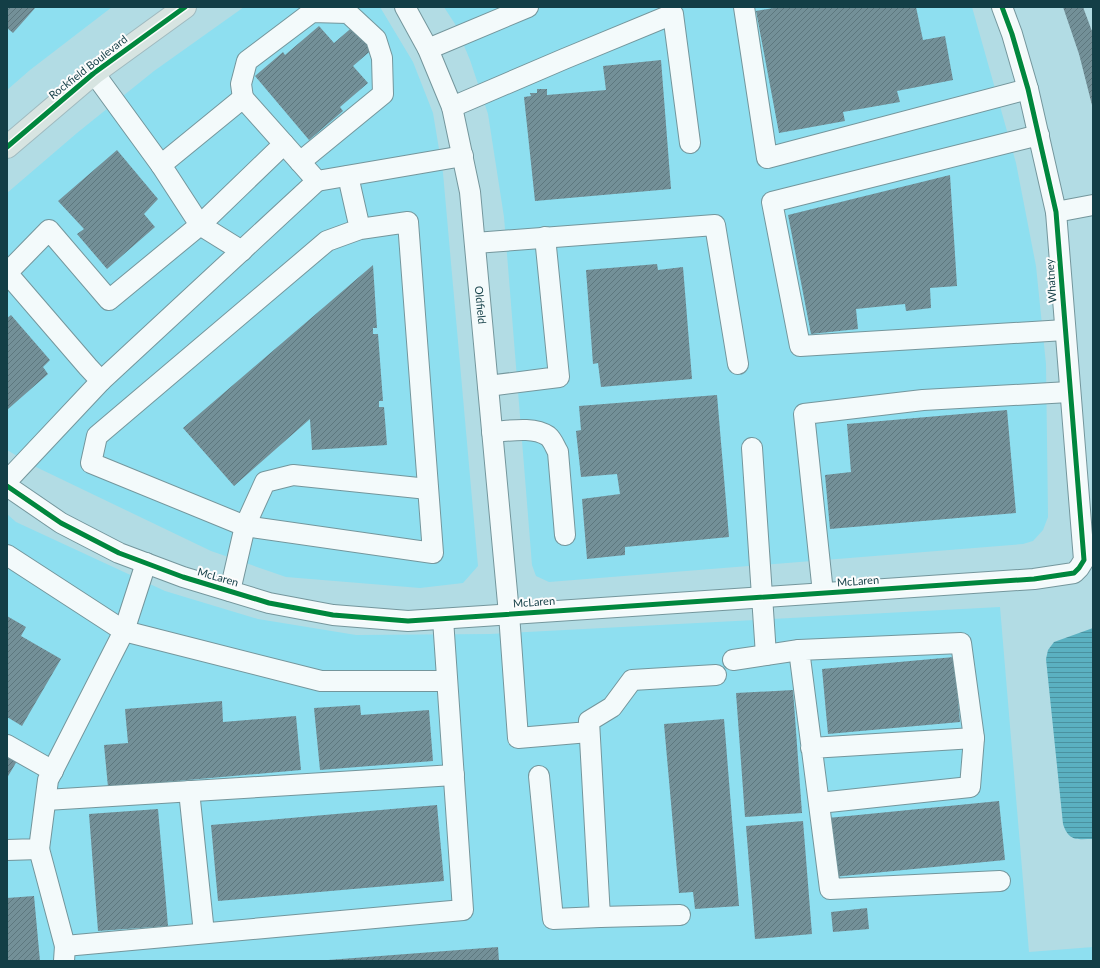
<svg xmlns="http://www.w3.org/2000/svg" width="1100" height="968" font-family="Lato,sans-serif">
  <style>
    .built { fill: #8edff0 }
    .water { fill: url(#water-rules) }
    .building { fill: url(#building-hatch) }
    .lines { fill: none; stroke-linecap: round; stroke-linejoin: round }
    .minor-casing { stroke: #74969c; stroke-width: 22 }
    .major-casing { stroke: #a0babf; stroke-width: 24 }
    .minor { stroke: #f3fafb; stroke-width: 20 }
    .major { stroke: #d7e4e1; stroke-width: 22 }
    .cycleway-casing { stroke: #fcfcfc; stroke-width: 8 }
    .cycleway { stroke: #00873e; stroke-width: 5 }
    .labels { text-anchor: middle; stroke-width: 4; stroke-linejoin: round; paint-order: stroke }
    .street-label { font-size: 11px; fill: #133e46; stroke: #fcfcfc }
  </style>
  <defs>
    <pattern id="water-rules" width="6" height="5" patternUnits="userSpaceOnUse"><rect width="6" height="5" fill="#5bb1c1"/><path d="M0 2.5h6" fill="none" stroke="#4a919f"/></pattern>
    <pattern id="building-hatch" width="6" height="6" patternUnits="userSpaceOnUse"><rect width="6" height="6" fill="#739098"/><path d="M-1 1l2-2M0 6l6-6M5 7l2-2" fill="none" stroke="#5d777e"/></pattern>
  </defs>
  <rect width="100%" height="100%" fill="#b2dce4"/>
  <path class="built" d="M7 7H112L30 70 7 90Z
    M244 7H380L413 62 433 113 443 173 478 566 463 583 420 588 286 577 211 551 36 467 7 450V193L77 133 154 71Z
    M444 7H972L1016 163 1036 266 1046 364 1048 517 1043 530 1033 541 1023 544 549 582 536 576 532 565 504 217 488 114 470 60 455 24Z
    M7 514 16 522 165 591 258 619 356 635 490 634 1000 607 1029 952 1093 947V961H7Z"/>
  <path class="water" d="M1093 628V839C1077 839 1069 842 1063 824L1046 659 1048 650 1054 642Z"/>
  <path class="building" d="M7 7H36L13 33 7 28Z
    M779 7H916L923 40 945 36 953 80 897 91 900 102 843 112 845 121 779 133 756 11Z
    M1063 7H1083L1093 34V109L1079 54Z
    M356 24 375 47 353 66 368 83 340 107 343 111 309 140 255 76 283 52 285 55 319 26 334 43Z
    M661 60 671 189 535 201 524 97 531 96 530 93H537V89H547V95L606 90 603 66Z
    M117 150 158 199 144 214 155 227 107 269 77 234 84 229 58 201Z
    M950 175 957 286 930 288 931 308 906 311 905 304 856 309 858 329 811 334 788 215Z
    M657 264 658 270 683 267 692 379 601 387 598 363 593 364 586 270Z
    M373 265 377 328H373V334H378L383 401H379V407H384L387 445 312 450 310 419 234 486 183 428Z
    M11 315 50 360 43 367 48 374 7 410V318Z
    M717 395 729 537 625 547V555L587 559 582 499 620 494 617 474 581 477 576 431 581 430 579 406Z
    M1007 410 1016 513 830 529 825 475 851 472 847 424Z
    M7 616 26 627 21 636 61 659 22 726 7 717Z
    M954 657 960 722 828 734 822 669Z
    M793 690 802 813 745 817 736 693Z
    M222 701 223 722 296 716 301 770 108 787 104 745 128 743 125 709Z
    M360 705 361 715 429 710 433 761 320 770 314 708Z
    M724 719 739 906 695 909 693 892 679 893 664 724Z
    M7 755 17 761 7 778Z
    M999 801 1005 860 833 877 828 818Z
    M437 805 444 881 218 901 211 825Z
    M158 809 168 926 98 931 89 814Z
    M803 821 812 934 755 939 746 826Z
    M34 896 40 961H7V898Z
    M867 908 869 929 833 932 831 912Z
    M498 947 499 961H328V960Z"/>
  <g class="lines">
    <g class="minor-casing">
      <g id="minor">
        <path id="s1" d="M405 7 428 49 452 107 470 192 509 614 518 738 589 732"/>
        <path d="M744 7 767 158 1028 89"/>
        <path d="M428 49 528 7"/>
        <path d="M94 73 161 165"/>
        <path d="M243 98 241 84 247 61 312 12 348 13 376 39 382 58 383 94 300 162"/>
        <path d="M452 107 564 59 673 14 690 143"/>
        <path d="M1039 135 772 202 800 346 1065 330"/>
        <path d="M348 176 360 229 408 222 433 553 245 526 91 463 97 436 327 241 360 229"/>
        <path d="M1056 212 1093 205"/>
        <path d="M475 243 715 225 738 364"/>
        <path d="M242 251 200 225 284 144"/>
        <path d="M101 381 317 181"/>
        <path d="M488 386 559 377 545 237"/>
        <path d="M492 432C509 431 533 426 548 436 553 440 555 447 558 452L565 535"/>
        <path d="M752 448 766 655"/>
        <path d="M7 481 101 381 88 367 7 273 49 230 109 300 200 225 161 165 243 98 317 181 463 156"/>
        <path d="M7 486 61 523 119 553 183 577 269 603 333 615 408 621 1034 579 1074 573 1079 568 1084 560 1056 212 1028 89 1012 34 1002 7"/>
        <path d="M7 555 124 631 321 681H447"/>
        <path d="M230 591 245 526 265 482 293 475 428 489"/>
        <path d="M823 593 804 414 923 400 1069 392"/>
        <path d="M733 660 799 650"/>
        <path d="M7 745 53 771"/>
        <path d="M811 748 974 738 961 643 799 650 830 889 1000 881"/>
        <path d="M539 776 553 919 600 917"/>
        <path d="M189 791 204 933"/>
        <path d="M46 800 454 775"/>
        <path d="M819 803 970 787 974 738"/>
        <path d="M39 849 65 946"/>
        <path d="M7 850 39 849 48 780 124 631 146 563"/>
        <path d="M680 915 600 917 589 721 612 707 632 680 716 675"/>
        <path d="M64 961 65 946 463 910 443 619"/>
      </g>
    </g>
    <g class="major-casing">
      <path id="major" d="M7 147 94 73 185 7"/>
    </g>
    <use href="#minor" class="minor"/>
    <use href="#major" class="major"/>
    <g class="cycleway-casing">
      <path id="cycleway" d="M7 147 94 73 185 7
        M7 486 61 523 119 553 183 577 269 603 333 615 408 621 1034 579 1074 573 1079 568 1084 560 1056 212 1028 89 1012 34 1002 7"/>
    </g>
    <use href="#cycleway" class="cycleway"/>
  </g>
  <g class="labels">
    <g class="street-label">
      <text transform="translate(88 67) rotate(-38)" y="4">Rockfield Boulevard</text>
      <text transform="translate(1051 281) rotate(-94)" y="4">Whatney</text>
      <text dy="4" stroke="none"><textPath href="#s1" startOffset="311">Oldfield</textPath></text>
      <text transform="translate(218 577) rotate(16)" y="4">McLaren</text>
      <text transform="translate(858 581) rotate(-4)" y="4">McLaren</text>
      <text transform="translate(534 602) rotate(-4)" y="4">McLaren</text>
    </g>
  </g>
  <rect width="1100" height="968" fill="none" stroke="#133e46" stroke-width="16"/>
</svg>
